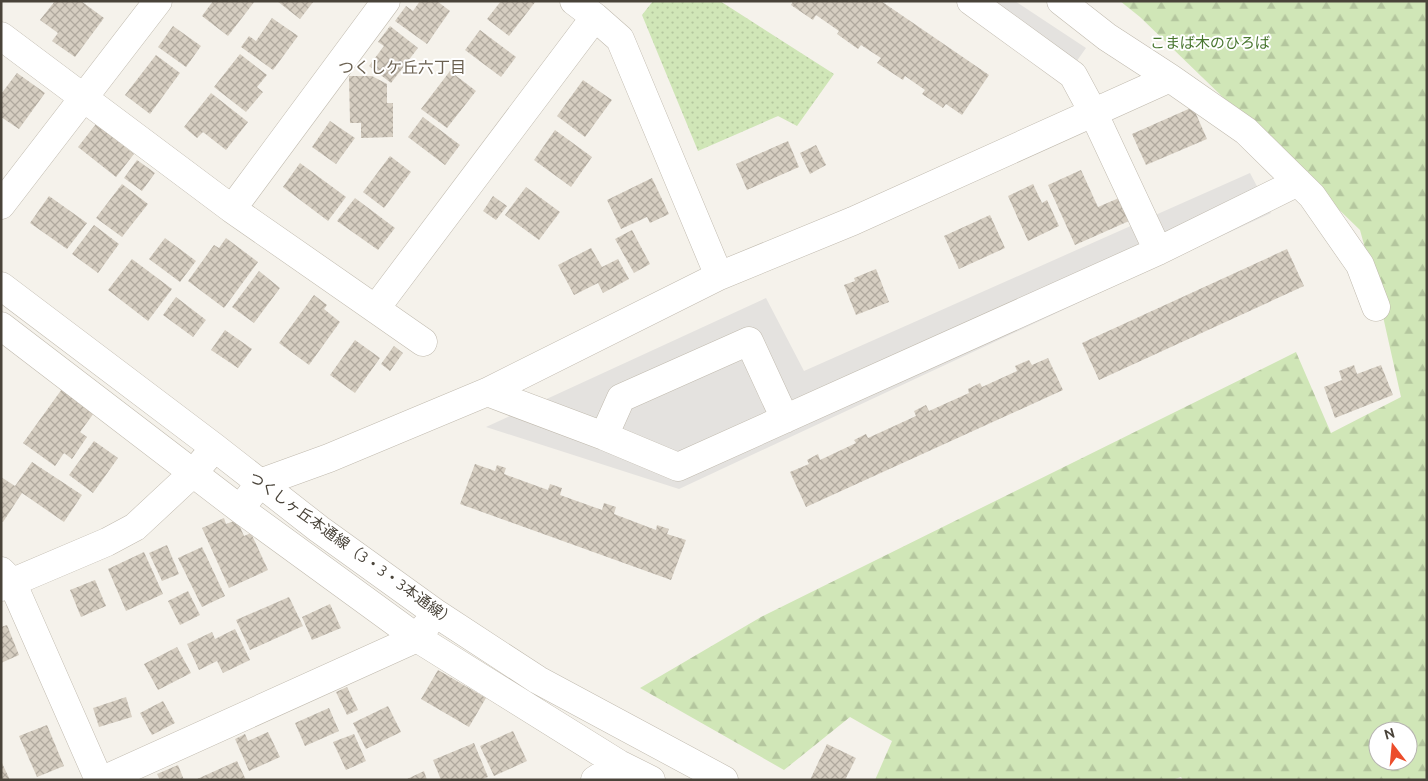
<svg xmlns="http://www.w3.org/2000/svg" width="1428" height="781" font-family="Ubuntu,'Noto Sans JP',sans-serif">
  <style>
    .grass { fill: url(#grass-dots) }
    .forest { fill: url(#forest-firs); fill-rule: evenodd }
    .parking { fill: #e4e2df }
    .building { fill: url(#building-cross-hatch) }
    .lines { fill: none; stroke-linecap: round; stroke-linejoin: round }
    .minor-casing { stroke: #c0baae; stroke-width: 29 }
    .minor { stroke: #fff; stroke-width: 28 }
    .labels { text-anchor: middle; stroke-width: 4; stroke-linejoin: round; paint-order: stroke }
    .park-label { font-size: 15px; fill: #497730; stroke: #fff }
    .street-label { font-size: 15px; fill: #494339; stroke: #fff }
    .neighbourhood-label { font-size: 16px; fill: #6b6151; stroke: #fff }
  </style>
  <defs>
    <pattern id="grass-dots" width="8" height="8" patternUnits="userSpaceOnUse" patternTransform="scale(1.25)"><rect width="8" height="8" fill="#d0e6b7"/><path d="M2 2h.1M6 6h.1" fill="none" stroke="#b4c69e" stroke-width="1.8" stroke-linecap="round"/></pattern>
    <pattern id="forest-firs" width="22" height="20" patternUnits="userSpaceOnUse" patternTransform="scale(1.25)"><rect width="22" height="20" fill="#d0e6b7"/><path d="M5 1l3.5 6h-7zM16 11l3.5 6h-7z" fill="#b4c69e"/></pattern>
    <pattern id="building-cross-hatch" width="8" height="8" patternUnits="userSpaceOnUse" patternTransform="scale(1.25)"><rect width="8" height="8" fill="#d6cec1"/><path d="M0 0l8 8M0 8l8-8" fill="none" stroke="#b0a99e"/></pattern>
  </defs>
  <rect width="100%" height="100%" fill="#f5f2eb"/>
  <path class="grass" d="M653 1H720L834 74 797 126 778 116 698 151 642 15Z"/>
  <path class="forest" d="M1120 1H1427V780H1183L1181 777 1172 780H875L892 741 850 717 784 770 640 688 761 617 1296 352 1331 433 1401 397 1380 303 1360 230 1140 17ZM1378 731H1408V761H1378Z"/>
  <path class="parking" d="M979 1H1015L1086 48 1074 65Z
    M1250 173 1271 213 679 489 486 427 766 298 804 371Z"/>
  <path class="building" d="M55 1H81L104 18 75 57 52 41 58 33 40 20Z
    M213 1H255L228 36 202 16Z
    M277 1H314L300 19Z
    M420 1H437L450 11 427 44 395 21 406 6 413 11Z
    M501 1H536L509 36 487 19Z
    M793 1H881L989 75 962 115 946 104 943 108 922 94 925 90 905 76 903 80 877 63 881 58 861 45 858 49 837 34 839 31 816 15 813 20 791 5Z
    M272 18 298 36 273 70 241 47 249 36 256 41Z
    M173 26 201 46 186 67 158 47Z
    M390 26 418 48 391 83 369 66 384 46 378 42Z
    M480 30 516 57 501 77 465 50Z
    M240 54 267 75 257 87 263 92 246 112 214 87Z
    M156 55 180 73 150 114 125 95Z
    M450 71 476 91 447 128 421 109Z
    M17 73 45 93 19 129 1 117V94Z
    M349 76H372L387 84V103H393V137L361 138V123H350Z
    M583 80 612 100 585 137 557 116Z
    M211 93 248 122 226 150 203 132 197 138 184 127Z
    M1193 107 1207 139 1146 165 1132 134Z
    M423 117 460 145 445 165 408 137Z
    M330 121 355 138 336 164 312 147Z
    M96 124 134 154 116 177 78 147Z
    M555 130 592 157 571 187 534 160Z
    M788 141 799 167 747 190 736 164Z
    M816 145 826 165 810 174 800 153Z
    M390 156 411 172 384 208 363 192Z
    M137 160 155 173 142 191 124 178Z
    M300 163 346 197 328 221 283 187Z
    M1081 170 1098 207 1119 198 1129 221 1075 245 1048 185Z
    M652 178 669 214 650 223 647 217 621 229 607 200Z
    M122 184 148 204 122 237 96 218Z
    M1033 184 1042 203 1047 200 1059 226 1028 241 1008 196Z
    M526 187 560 212 539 240 505 215Z
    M49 196 87 223 67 249 30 223Z
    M493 196 507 206 496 220 483 211Z
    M355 198 395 228 378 250 337 221Z
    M990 215 1005 248 959 269 944 236Z
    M94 225 119 244 98 273 72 254Z
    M632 230 650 264 634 273 615 239Z
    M165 238 196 261 180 282 149 259Z
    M226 238 258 262 224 308 188 281 214 245 219 248Z
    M591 248 602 267 618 259 629 279 603 293 598 283 574 295 558 265Z
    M1287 249 1304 286 1099 380 1082 343Z
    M132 259 172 289 148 321 108 290Z
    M876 269 889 302 856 315 844 285 855 281 854 278Z
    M259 271 280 288 254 323 232 307Z
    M314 295 327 305 324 309 340 322 309 365 279 343Z
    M176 297 206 320 193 337 163 315Z
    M225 330 252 349 238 368 211 350Z
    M355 340 380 358 355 393 330 375Z
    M394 346 403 353 390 371 381 364Z
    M1048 358 1063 390 806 507 790 472 809 464 807 460 818 454 820 460 856 443 854 440 866 434 868 438 916 416 914 411 926 405 929 411 969 393 968 389 980 383 982 387 1017 371 1015 366 1029 360 1032 365Z
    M1354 365 1357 374 1381 365 1393 395 1335 418 1324 387 1342 380 1339 371Z
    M62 389 94 413 80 432 87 437 72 459 64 453 55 466 23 443Z
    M94 441 118 458 93 493 69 475Z
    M32 462 82 495 64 522 22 493 3 522 1 521V477L15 486Z
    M475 464 495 471 497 465 506 468 504 474 548 490 550 484 562 488 560 495 602 510 604 503 616 507 614 514 656 530 657 525 669 529 667 534 686 540 671 580 460 504Z
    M224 518 226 524 237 520 244 536 251 533 268 570 229 588 202 528Z
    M167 545 179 574 162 581 149 553Z
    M202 547 225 596 202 607 178 558Z
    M144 552 163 594 126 611 108 569Z
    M95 580 106 606 81 617 70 590Z
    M188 591 200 615 180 625 168 601Z
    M289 597 303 626 250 650 236 620Z
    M330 604 341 628 312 640 302 617Z
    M7 625 19 655 1 663V627Z
    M235 629 250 660 223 673 217 661 199 670 187 644 212 632 215 639Z
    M177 647 191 673 158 690 144 664Z
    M438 670 486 698 469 727 421 699Z
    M347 687 358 710 347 715 336 692Z
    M126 697 132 717 99 727 93 708Z
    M163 701 175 723 152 735 140 713Z
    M388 706 401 732 366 749 353 723Z
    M329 708 339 731 305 746 295 723Z
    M47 725 64 766 37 777 19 736Z
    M513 731 527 761 494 776 480 746Z
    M268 732 280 757 249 771 235 739 245 734 248 741Z
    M354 734 366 761 346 770 333 742Z
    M474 743 488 777 480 780H441L433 760Z
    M827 744 856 758 845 780H810Z
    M1 761 10 780H1Z
    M237 761 246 780H195Z
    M178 765 184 780H160L157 774Z
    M424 771 427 780H405Z"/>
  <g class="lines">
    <g class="minor-casing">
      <path id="minor" d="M574 1 595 17 620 39 719 276
        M971 1 1073 75 1093 112 1158 251
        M1061 1 1107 37 1170 78 1246 131 1312 196 1360 265 1376 307
        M1 36 232 209 423 342
        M1 205 158 1
        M232 209 386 1
        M1 286 214 447 319 529 437 614 538 680 724 780
        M376 308 595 17
        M1 326 240 509 417 638 619 764 651 780
        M487 392 604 436 678 467 1158 251 1298 182
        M604 436 621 398 749 341 785 419
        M240 509 260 483 329 458 487 392 719 276 853 221 1170 78
        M1 571 12 582 99 780
        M1 587 107 542 135 527 194 472 206 458
        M103 780 417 638 426 626
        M595 780 619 764"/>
    </g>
    <use href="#minor" class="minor"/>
  </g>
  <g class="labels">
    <g class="park-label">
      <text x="1210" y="48">こまば木のひろば</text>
    </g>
    <g class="street-label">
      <text transform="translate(352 549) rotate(36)" y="5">つくしヶ丘本通線（3・3・3本通線）</text>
    </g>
    <g class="neighbourhood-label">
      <text x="402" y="73">つくしケ丘六丁目</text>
    </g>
  </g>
  <rect width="1428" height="781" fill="none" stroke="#494339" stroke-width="5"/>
  <g transform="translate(1393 746) rotate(344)"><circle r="24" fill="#ffffff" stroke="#b6b4b0"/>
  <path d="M0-4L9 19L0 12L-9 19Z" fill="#ec4d2b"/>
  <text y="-8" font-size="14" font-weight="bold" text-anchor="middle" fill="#494339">N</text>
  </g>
</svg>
